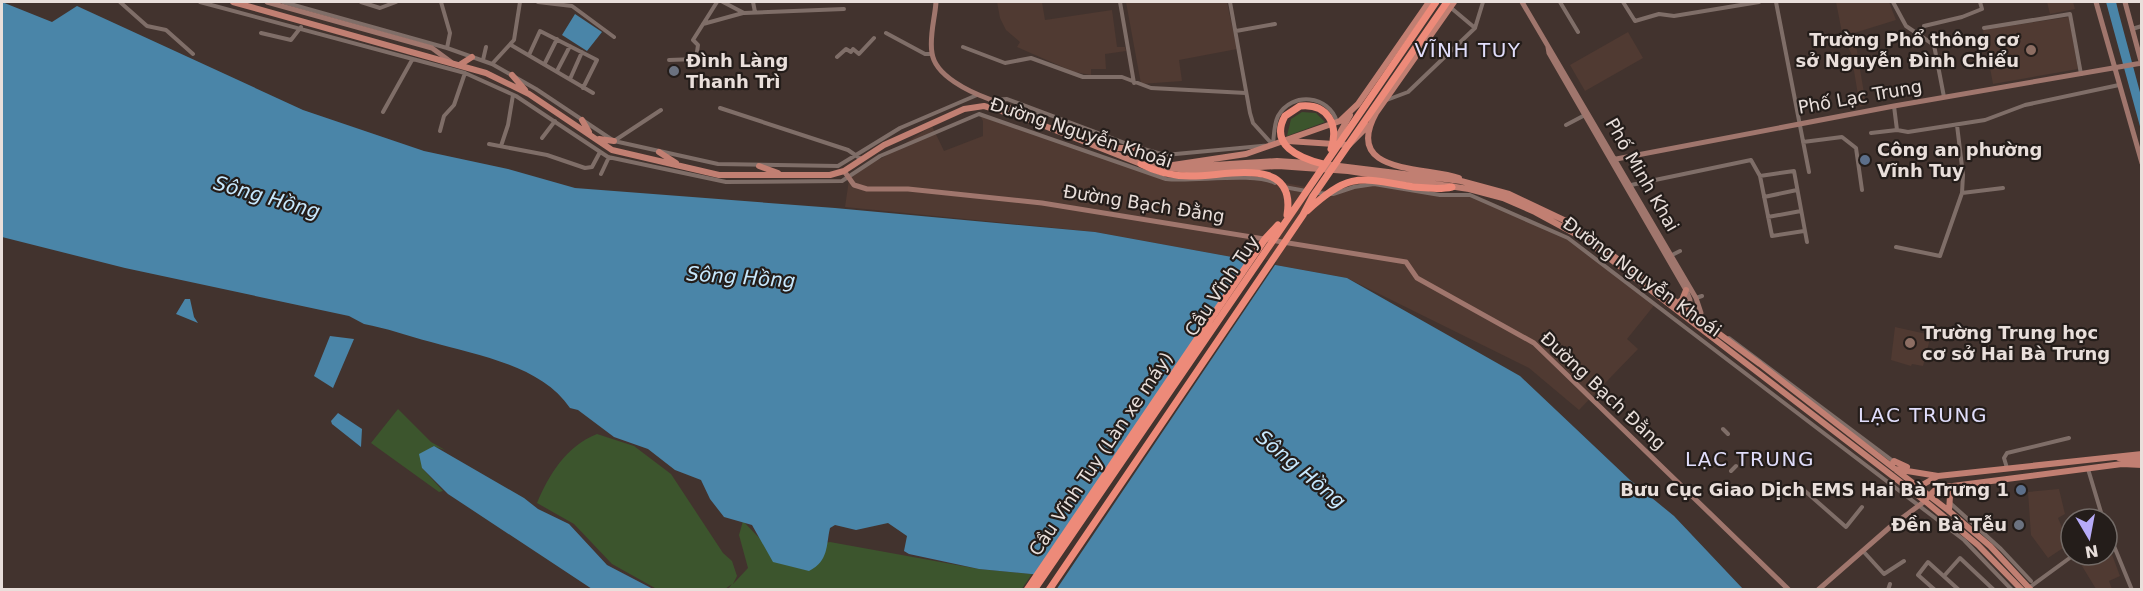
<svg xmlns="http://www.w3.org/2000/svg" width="2143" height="591" font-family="'DejaVu Sans',sans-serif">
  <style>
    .built { fill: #503a32 }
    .green { fill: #3c552d }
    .water { fill: #4a85a8 }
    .pier { fill: #42332e }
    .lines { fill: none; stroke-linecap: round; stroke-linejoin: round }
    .street { stroke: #7f6e68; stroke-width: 4 }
    .secondary { stroke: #a0766d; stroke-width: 5 }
    .primary { stroke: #c17f72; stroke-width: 6 }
    .highway { stroke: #ed8a79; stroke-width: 7 }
    .education-dot { fill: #8d6e63; stroke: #241d1a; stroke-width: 2 }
    .worship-dot { fill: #6b7280; stroke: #241d1a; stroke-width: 2 }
    .service-dot { fill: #5c6f8a; stroke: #241d1a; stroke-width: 2 }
    .labels { text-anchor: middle; stroke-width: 4.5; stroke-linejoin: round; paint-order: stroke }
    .poi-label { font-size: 18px; font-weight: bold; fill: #e9dfdb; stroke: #241d1a; text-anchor: end }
    .street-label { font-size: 18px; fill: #e9dfdb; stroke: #241d1a }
    .neighbourhood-label { font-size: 20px; letter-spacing: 1.5px; fill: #e0ddfb; stroke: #241d1a }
    .water-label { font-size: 20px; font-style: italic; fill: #c8e9fe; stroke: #241d1a }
  </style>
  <rect width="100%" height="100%" fill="#42332e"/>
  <path class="built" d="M997 2H1042L1045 20 1112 10 1117 47H1125L1126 51 1105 54 1106 69H1091V75L1074 72 1017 47 1020 42 1006 30 1000 18Z
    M1126 2H1227L1237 49 1179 60 1182 81 1141 84Z
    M1836 2H1889L1896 20 1854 33 1866 105 1860 107 1851 53 1848 47 1845 48Z
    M2047 2H2073L2075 9 2050 14Z
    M2069 17 2078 69 1993 84 1983 30Z
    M1628 32 1643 58 1585 91 1570 65Z
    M979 114 1166 179 1190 181 1264 179 1333 192 1353 184 1373 182 1439 193H1458L1487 200 1568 238 1656 303 1627 339 1638 349 1579 410 1529 368 1347 278 1095 232 845 207 850 173 882 158 932 126 944 151 983 136V121Z
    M1895 327 1931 335 1923 366 1912 364 1911 366 1891 360Z
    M2059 489 2065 514 2058 518 2069 544 2048 558 2031 535 2028 492Z
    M2107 551 2111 552 2120 576 2109 581 2112 589H2096L2079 561 2085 555H2107Z"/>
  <path class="green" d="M1302 112 1316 113 1325 122 1287 136 1291 119Z
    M398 409 431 442 445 450 433 446 422 468 443 491 439 492 371 443Z
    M597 434 634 446 671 474 723 553 732 561 737 576 733 584 748 568 739 535 743 521 763 542 789 550 830 542 979 569 1032 574 1021 590 728 589 732 584 725 589 655 588 612 564 574 524 537 503C549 475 566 446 597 434Z"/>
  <path class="water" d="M2 2 52 22 77 6 303 110 424 151 508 169 575 188 835 208 1095 232 1347 278 1520 376 1630 480 1674 516 1743 589H1056L1051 576 979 569 909 554 904 551 907 536 888 523 856 530 835 525 830 528C826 545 829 561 809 571L773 562 752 525 724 517 710 499 701 480 675 470 648 449 614 437 578 410 570 408C541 365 476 355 431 342 408 336 386 328 364 324L349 316 125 268 2 237Z
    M2106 2H2116L2119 14 2141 96V130Z
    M575 14 602 32 587 51 562 35Z
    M185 299H190L194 317 198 323 176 314Z
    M330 336 354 339 333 388 314 376Z
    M338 413 362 429 361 447 332 424 331 421Z
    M434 446 524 498 538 509 569 524 607 565 653 589H592L448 494 422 468 419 454Z"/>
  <path class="pier" d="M1251 257 1277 262 1056 590H1053L1049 579 1034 577Z"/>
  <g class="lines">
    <path class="street" d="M120 2 147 26 166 30 193 54
      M200 2 465 73 516 96 608 157 726 182 842 181 880 156 979 114 1166 179C1194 182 1254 172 1275 183
      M283 2 447 48 492 64 536 89 614 141 718 164 838 166 900 128 977 95
      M361 2 380 8 396 2
      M441 2 450 33 447 48
      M538 2 572 6 614 37
      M723 2 744 13 844 9
      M753 2 755 12
      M1120 2 1134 83
      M1230 2 1250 113 1253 123 1272 144
      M1560 2 1578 32
      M1623 2 1635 21 1659 14 1674 16 1759 2
      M1776 2 1809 172
      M1893 2 1906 26 1934 45 1944 97
      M1450 7 1475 28
      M703 24 743 13
      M1924 26 1962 17 1982 9 1980 2
      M1984 28 2070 14 2081 74
      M2132 29 2142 26
      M1236 31 1275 24
      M261 33 291 40 301 27
      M886 33 925 54H932
      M511 45 593 93
      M963 47 1005 63 1031 58 1083 77H1122L1151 88 1246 93
      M529 55 540 31 597 60 583 88
      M837 57 846 49 851 52 853 49 859 54 874 38
      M483 60 486 47
      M669 60 696 59 698 45 693 40 717 2
      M545 63 557 39
      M492 64 514 40 520 2
      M557 71 570 46
      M570 79 582 52
      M993 100 1007 99 1133 146
      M1384 101 1408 92 1475 28 1483 2
      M1894 106 1897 130
      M720 108 848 150 861 159
      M383 112 412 60
      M1023 117 1042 113
      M1566 125 1585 115
      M440 131 444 116 454 105 465 73
      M1871 133 1897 130 1908 132 1985 120 2025 105 2119 85
      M542 138 555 121
      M614 141 661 110
      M1803 142 1842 137 1856 148 1862 190
      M489 144 547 155 585 168 592 167 600 152
      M1273 144C1274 135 1274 124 1278 116 1292 91 1329 95 1337 122
      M501 146 508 125 513 95
      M1140 148 1165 155 1272 145
      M601 174 609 157
      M1760 176 1794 171 1807 242
      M1631 185 1751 160 1760 176 1772 236 1804 231
      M1284 187 1306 191
      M1317 193 1333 194 1354 187 1374 184 1440 195H1470L1568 238 1964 540 2012 590
      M1962 193 2003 188
      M1764 197 1797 190
      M1768 217 1801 211
      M1896 247 1940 256 1962 193 1963 175 1957 125
      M1672 255 1680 251
      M1696 298 1702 296
      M1729 338 1893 461
      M1723 429 1728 434
      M2007 468 2004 458 2007 453 2069 438
      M2088 469 2103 519
      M1731 471 1736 466
      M1797 484 1846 527 1862 507
      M1949 502 2001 549 2031 581
      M2107 529 2132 590
      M1863 551 1884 574 1904 561
      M1944 576 1960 558 1994 590
      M2030 587 2071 557
      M1888 590 1890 584
      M1935 590 1918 575 1928 562 1959 590"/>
    <path class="secondary" d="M267 2 432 48 451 62
      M936 2C935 18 929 37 932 53 935 76 970 92 989 99 1000 104 1015 107 1022 117
      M1522 2 1696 298 1701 313 1698 322
      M2096 2 2142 163
      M2125 2 2142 65
      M1548 47 1549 53 1686 290 1690 300 1689 313
      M1611 160 1894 106 2142 63
      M844 171 854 185 867 189H908L1042 203 1406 262 1417 278 1534 343 1789 590
      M1818 590 1890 527 1925 501"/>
    <path class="primary" d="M233 2 486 73 529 94 612 150 719 175H830L844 171 884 145 964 109 984 106 1022 117 1141 164 1194 171 1278 166 1348 171 1469 189 1503 198 1535 212 1583 238 1925 501 1978 545 2022 590
      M1454 2 1376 113C1342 175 1425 166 1459 178
      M461 64 472 57
      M512 75 525 90
      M582 120 589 132
      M599 139 614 141
      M1288 141 1349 145 1368 126
      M1339 145 1338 136 1350 115
      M1111 151 1114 148H1140
      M659 152 676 163
      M1173 165 1246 154 1340 121 1358 104 1429 2
      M759 166 778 173
      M1184 167 1277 161 1323 164 1461 181 1509 194 1566 221 1760 364 1949 511 1990 546 2031 590
      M1678 303 1682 300 1686 290
      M2119 458 2142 460
      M1891 466 1894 461 1907 467
      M1895 469 1938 476
      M1915 489 1938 476 2142 454
      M1927 498 1937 488 2122 464 2142 465
      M1949 511 1950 496 1957 486"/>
    <path class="highway" d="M1141 164C1156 172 1172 176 1190 176 1225 177 1297 154 1287 215
      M1323 164C1299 158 1269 145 1285 116L1300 106C1328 103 1339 125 1331 149
      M1307 211C1350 171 1360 178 1414 187 1427 188 1439 190 1452 187
      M1027 590 1265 239 1278 225
      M1034 590 1436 2
      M1049 590 1303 215 1313 196 1447 2"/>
  </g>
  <g class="education-dot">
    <circle cx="2031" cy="50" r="6"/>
    <circle cx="1910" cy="343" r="6"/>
  </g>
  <g class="worship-dot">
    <circle cx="674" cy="71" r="6"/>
    <circle cx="2019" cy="525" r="6"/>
  </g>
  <g class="service-dot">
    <circle cx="1865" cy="160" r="6"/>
    <circle cx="2021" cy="490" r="6"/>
  </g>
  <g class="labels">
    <g class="poi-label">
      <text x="2019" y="46">Trường Phổ thông cơ<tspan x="2019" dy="21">sở Nguyễn Đình Chiểu</tspan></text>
      <text x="686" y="67" text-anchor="start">Đình Làng<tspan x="686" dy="21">Thanh Trì</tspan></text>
      <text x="1877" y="156" text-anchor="start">Công an phường<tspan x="1877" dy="21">Vĩnh Tuy</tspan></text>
      <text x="1922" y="339" text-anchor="start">Trường Trung học<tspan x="1922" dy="21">cơ sở Hai Bà Trưng</tspan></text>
      <text x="2009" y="496">Bưu Cục Giao Dịch EMS Hai Bà Trưng 1</text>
      <text x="2007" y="531">Đền Bà Tễu</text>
    </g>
    <g class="street-label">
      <text transform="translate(1860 97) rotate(-10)" y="6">Phố Lạc Trung</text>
      <text transform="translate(1081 133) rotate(18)" y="6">Đường Nguyễn Khoái</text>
      <text transform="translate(1642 175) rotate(60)" y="6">Phố Minh Khai</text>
      <text transform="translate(1144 204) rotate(9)" y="6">Đường Bạch Đằng</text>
      <text transform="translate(1642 277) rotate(36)" y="6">Đường Nguyễn Khoái</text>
      <text transform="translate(1222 286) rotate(-56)" y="6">Cầu Vĩnh Tuy</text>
      <text transform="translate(1603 391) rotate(43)" y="6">Đường Bạch Đằng</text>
      <text transform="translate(1101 454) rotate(-56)" y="6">Cầu Vĩnh Tuy (Làn xe máy)</text>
    </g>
    <g class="neighbourhood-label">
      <text x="1468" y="57">VĨNH TUY</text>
      <text x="1923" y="422">LẠC TRUNG</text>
      <text x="1750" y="466">LẠC TRUNG</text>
    </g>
    <g class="water-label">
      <text transform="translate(267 197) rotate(16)" y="7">Sông Hồng</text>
      <text transform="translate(741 277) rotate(4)" y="7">Sông Hồng</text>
      <text transform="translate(1301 469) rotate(40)" y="7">Sông Hồng</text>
    </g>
  </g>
  <rect width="2143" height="591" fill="none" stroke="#e9dfdb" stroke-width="6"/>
  <g transform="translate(2089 537) rotate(170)"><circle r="28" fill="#241d1a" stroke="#736b67" stroke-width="1.5"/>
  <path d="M0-4.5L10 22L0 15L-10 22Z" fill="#b7abf8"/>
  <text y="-9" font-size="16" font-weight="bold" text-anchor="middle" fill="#e9dfdb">N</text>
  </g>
</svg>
